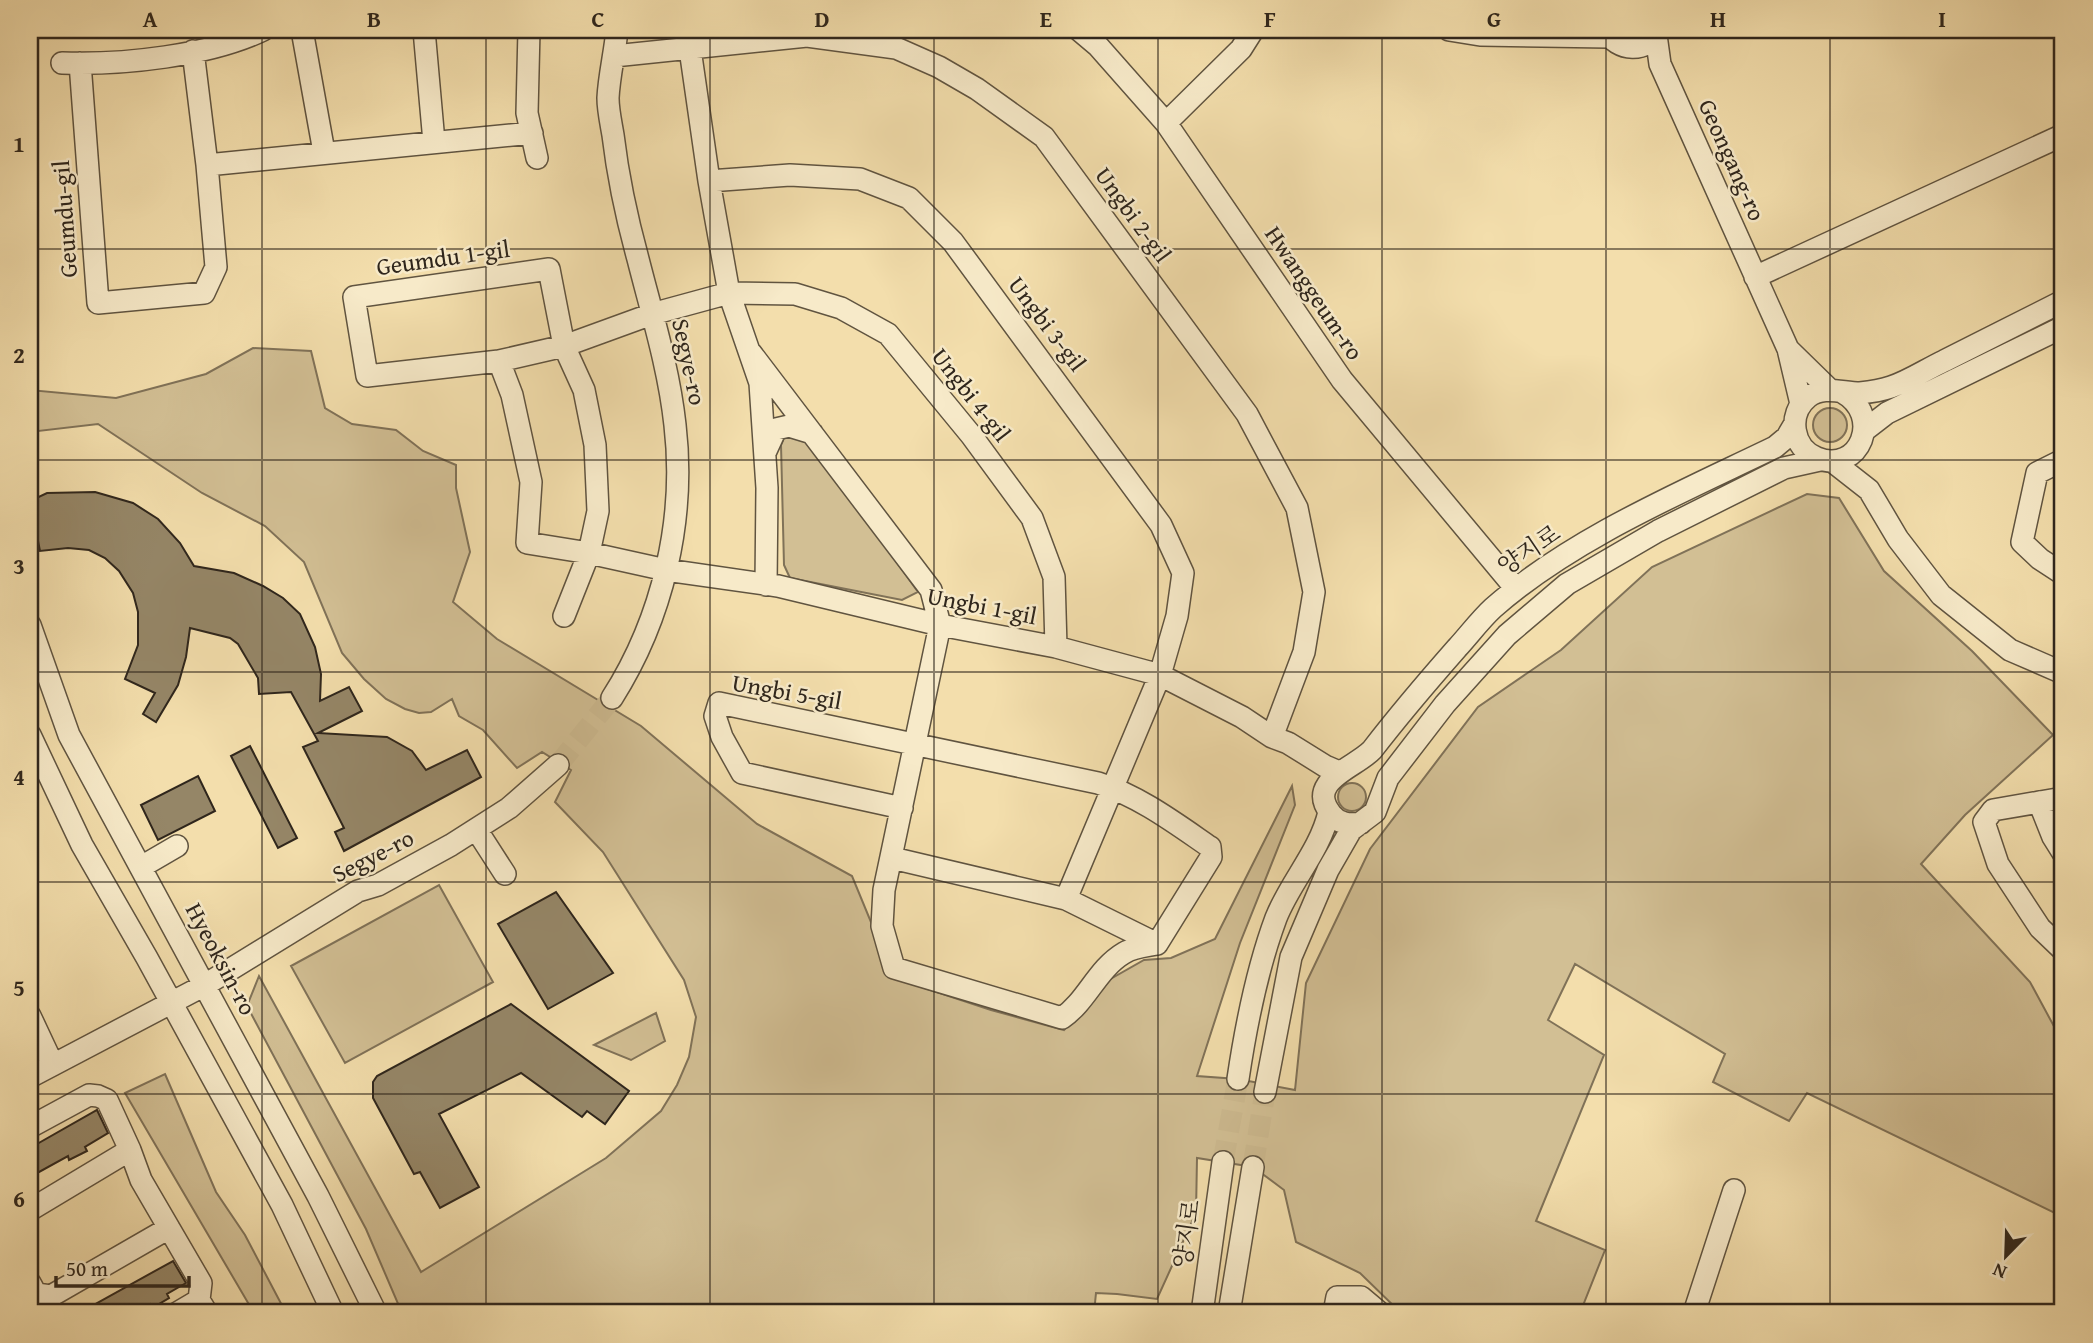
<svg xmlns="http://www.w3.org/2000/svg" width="2093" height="1343" font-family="'Gentium Book Plus','Noto Serif KR',serif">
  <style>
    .green { fill: #d2bf94; stroke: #807258; stroke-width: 2 }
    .building { fill: #958667; stroke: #2f261c; stroke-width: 2 }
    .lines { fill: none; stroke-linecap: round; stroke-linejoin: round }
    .minor-tunnel { stroke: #ccb98f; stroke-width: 21; stroke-dasharray: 21 10; stroke-linecap: butt }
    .minor-casing { stroke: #605440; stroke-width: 24 }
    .minor { stroke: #f7eac9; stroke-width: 21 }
    .grid { fill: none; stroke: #2f261c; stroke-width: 2; stroke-opacity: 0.55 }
    .labels { text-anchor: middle; stroke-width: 5; stroke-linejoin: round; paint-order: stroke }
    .street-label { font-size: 24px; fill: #2f261c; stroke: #f7eac9 }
    .neatline { fill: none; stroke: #2f261c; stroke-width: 2.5 }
    .grid-label { font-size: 23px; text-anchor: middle; font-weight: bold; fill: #2f261c }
  </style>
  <rect width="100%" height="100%" fill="#f3deac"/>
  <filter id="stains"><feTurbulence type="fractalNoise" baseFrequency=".00286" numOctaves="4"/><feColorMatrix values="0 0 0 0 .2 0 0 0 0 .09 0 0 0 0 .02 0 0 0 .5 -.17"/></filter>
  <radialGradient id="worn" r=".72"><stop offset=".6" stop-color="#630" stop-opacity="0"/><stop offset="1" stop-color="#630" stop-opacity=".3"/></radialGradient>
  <path class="green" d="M253 348 311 351 325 408 352 424 396 430 423 451 456 465V488L470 552 453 602 497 639 641 726 757 824 852 876 894 978 991 1010 1064 1030 1107 981 1144 960 1171 958 1215 939 1292 786 1295 805 1240 943 1197 1076 1238 1079 1295 1090 1306 983 1370 849 1478 707 1561 650 1652 567 1807 494 1839 498 1884 571 1972 651 2053 735 1965 815 1921 864 2030 982 2063 1043V1217L1807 1093 1789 1121 1713 1082 1725 1054 1575 964 1548 1020 1604 1055 1536 1221 1605 1250 1580 1313H1401L1360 1273 1296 1242 1284 1190 1253 1167 1197 1158 1196 1213 1157 1299 1117 1294 1096 1293 1094 1313H402L366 1229 247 1006 259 976 421 1272 606 1158 661 1111 677 1085 689 1057 696 1017 684 980 603 852 555 802 571 770 542 752 517 768 483 730 459 716 452 699 431 712 419 713 405 709 386 699 364 679 342 653 304 562 265 526 202 493 98 424 30 432V390L116 398 206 374Z
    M1813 425a17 17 0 1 1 34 0a17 17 0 1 1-34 0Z
    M799 436 813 445 918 592 902 600 790 578 784 565 781 445 784 438Z
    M1338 797a14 14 0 1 1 28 0a14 14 0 1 1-28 0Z
    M439 885 493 982 345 1063 291 966Z
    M656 1013 665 1041 631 1060 594 1045Z
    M165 1074 216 1192 245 1235 286 1313H254L125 1093Z"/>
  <path class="building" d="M95 492 133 503 158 519 180 543 194 566 234 573 263 586 283 598 300 614 315 647 321 674 320 701 349 687 362 711 318 733 387 737 412 751 426 770 467 750 481 777 344 851 335 832 344 828 303 747 318 741 291 692 259 694 258 678 238 644 230 638 190 628 186 657 178 685 156 722 143 714 155 693 125 679 138 645V612L133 593 119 571 105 558 89 550 68 548 40 551 30 501 47 493Z
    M250 746 297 838 278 848 231 756Z
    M198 776 215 811 158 840 141 805Z
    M556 892 613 973 548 1009 498 924Z
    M511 1004 629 1091 605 1124 587 1111 582 1117 521 1073 439 1114 479 1187 440 1208 420 1172 414 1174 373 1098V1082L377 1076Z
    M97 1110 108 1133 85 1147 87 1151 69 1160 68 1156 30 1177V1148Z
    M173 1261 186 1283 167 1294 169 1298 152 1308 150 1304 133 1313H79Z"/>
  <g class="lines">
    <path class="minor-tunnel" d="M558 765 612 698
      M1223 1162 1238 1079
      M1253 1167 1265 1092"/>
    <g class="minor-casing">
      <path id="minor" d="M302 30 324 152
        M424 30 434 142
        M529 30 527 113 537 158
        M1079 30 1098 46 1166 123 1342 380 1512 584
        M1449 30 1480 35 1609 37
        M1605 30C1617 52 1648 54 1659 30
        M1656 35 1660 64 1788 349 1801 404
        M690 49 709 181 729 293 760 383 767 488 766 585
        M614 56 807 36 896 48 939 67 977 89 1044 137 1247 414 1297 508 1314 592 1304 652 1272 737
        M62 63C123 65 209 56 263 30
        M80 63 98 303 204 293 216 267 207 165 193 51
        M1166 123 1241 49 1253 30
        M207 165 532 133
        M709 181 790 175 860 179 909 198 953 242 1161 525 1183 573 1177 616 1160 675 1066 899
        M1755 277 2063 135
        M1788 349 1830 390
        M751 353 931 590 940 625 884 890 882 926 894 968 1062 1018C1087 1001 1097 969 1124 953 1133 947 1147 946 1157 944
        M499 361 512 395 531 482 527 543 589 553 666 570 778 586 940 625 1056 647 1160 675 1242 717 1272 737 1288 743 1325 766 1339 772
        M1842 392C1884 415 1860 475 1817 458 1792 448 1787 414 1808 397 1823 385 1842 393 1860 393 1870 392 1882 390 1891 387 1909 381 1927 369 1944 361 1984 341 2023 321 2063 301
        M1865 430 1887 413 2063 327
        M765 453 776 429 789 426 812 433
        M2063 460 2037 473 2022 542 2040 559 2063 574
        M1832 461 1869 490 1898 539 1941 595 2010 650 2063 673
        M564 616 589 553 598 511 595 445 584 390 564 346 549 269 354 297 367 376 499 361 564 346 652 314 729 293 795 294 841 308 888 334 971 435 1032 518 1054 577 1056 647
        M30 625 69 735 318 1196 376 1313
        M612 698C663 618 686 519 675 425 669 369 652 314 638 259 627 219 618 177 613 135 611 123 608 110 608 98 609 76 615 52 617 30
        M30 735 82 845 147 958 282 1205 333 1313
        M2063 798 1993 810 1984 822 1998 864 2040 928 2063 950
        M2039 802 2053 837 2063 853
        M902 808 742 773 722 737 715 716 719 703 1098 783C1139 796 1175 823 1210 847L1211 857 1157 944
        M1361 823C1349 825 1339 824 1331 814 1305 781 1355 768 1372 750 1399 715 1428 681 1457 648 1469 635 1480 620 1493 608 1571 539 1682 492 1775 447L1787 437 1794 425
        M476 829 505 874
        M892 858 1066 899 1157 944
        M141 867 177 846
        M30 1016 53 1065
        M30 1077 205 985 358 891 378 885 451 845 509 808 558 765
        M1238 1079C1246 1025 1257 969 1276 918 1290 882 1320 851 1329 812
        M1265 1092 1291 957 1328 870 1351 830 1375 812 1388 778 1445 704 1507 635 1567 584 1658 531 1784 468 1820 460
        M30 1127 89 1095 98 1096 107 1100 130 1150 141 1180 201 1283 199 1300 207 1313
        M30 1210 130 1150
        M30 1283 36 1294 51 1296 169 1228
        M177 1313 199 1300
        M1202 1313 1223 1162
        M1229 1313 1253 1167
        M1334 1313 1337 1297H1361L1380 1313
        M1694 1313 1734 1190"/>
    </g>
    <use href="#minor" class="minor"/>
  </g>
  <path class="grid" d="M262 30V1313M486 30V1313M710 30V1313M934 30V1313M1158 30V1313M1382 30V1313M1606 30V1313M1830 30V1313M30 249H2063M30 460H2063M30 672H2063M30 882H2063M30 1094H2063"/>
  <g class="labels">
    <g class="street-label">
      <text transform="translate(1732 160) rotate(66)" y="8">Geongang-ro</text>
      <text transform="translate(1133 215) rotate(54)" y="8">Ungbi 2-gil</text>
      <text transform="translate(65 219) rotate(-94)" y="8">Geumdu-gil</text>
      <text transform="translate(443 258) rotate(-8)" y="8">Geumdu 1-gil</text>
      <text transform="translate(1314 293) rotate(56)" y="8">Hwanggeum-ro</text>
      <text transform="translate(1047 324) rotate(53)" y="8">Ungbi 3-gil</text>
      <text transform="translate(689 362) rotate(78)" y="8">Segye-ro</text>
      <text transform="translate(971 395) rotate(52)" y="8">Ungbi 4-gil</text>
      <text transform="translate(1529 550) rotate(-34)" y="8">양지로</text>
      <text transform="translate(982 606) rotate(11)" y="8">Ungbi 1-gil</text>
      <text transform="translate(787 692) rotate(10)" y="8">Ungbi 5-gil</text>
      <text transform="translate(373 856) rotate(-27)" y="8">Segye-ro</text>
      <text transform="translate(221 959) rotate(62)" y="8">Hyeoksin-ro</text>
      <text transform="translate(1187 1234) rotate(-82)" y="8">양지로</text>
    </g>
  </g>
  <rect width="2093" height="1343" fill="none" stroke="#f3deac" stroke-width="77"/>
  <g transform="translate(2006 1256) rotate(203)" stroke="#f7eac9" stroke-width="5" paint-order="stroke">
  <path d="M0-5L12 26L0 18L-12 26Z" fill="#2f261c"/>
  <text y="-10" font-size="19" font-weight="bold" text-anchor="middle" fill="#2f261c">N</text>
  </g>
  <path d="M56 1276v10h133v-10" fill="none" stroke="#2f261c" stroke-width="3.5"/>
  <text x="66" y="1276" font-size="21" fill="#2f261c" stroke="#f7eac9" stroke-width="5" paint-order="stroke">50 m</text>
  <rect x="38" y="38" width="2016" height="1266" class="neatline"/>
  <g class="grid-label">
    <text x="150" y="27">A</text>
    <text x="374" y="27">B</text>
    <text x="598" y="27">C</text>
    <text x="822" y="27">D</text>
    <text x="1046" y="27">E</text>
    <text x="1270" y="27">F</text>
    <text x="1494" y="27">G</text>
    <text x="1718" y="27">H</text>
    <text x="1942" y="27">I</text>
    <text x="19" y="152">1</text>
    <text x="19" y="363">2</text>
    <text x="19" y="574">3</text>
    <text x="19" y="785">4</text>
    <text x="19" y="996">5</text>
    <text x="19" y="1207">6</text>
  </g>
  <rect width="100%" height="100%" filter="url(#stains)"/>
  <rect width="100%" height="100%" fill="url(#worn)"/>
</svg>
